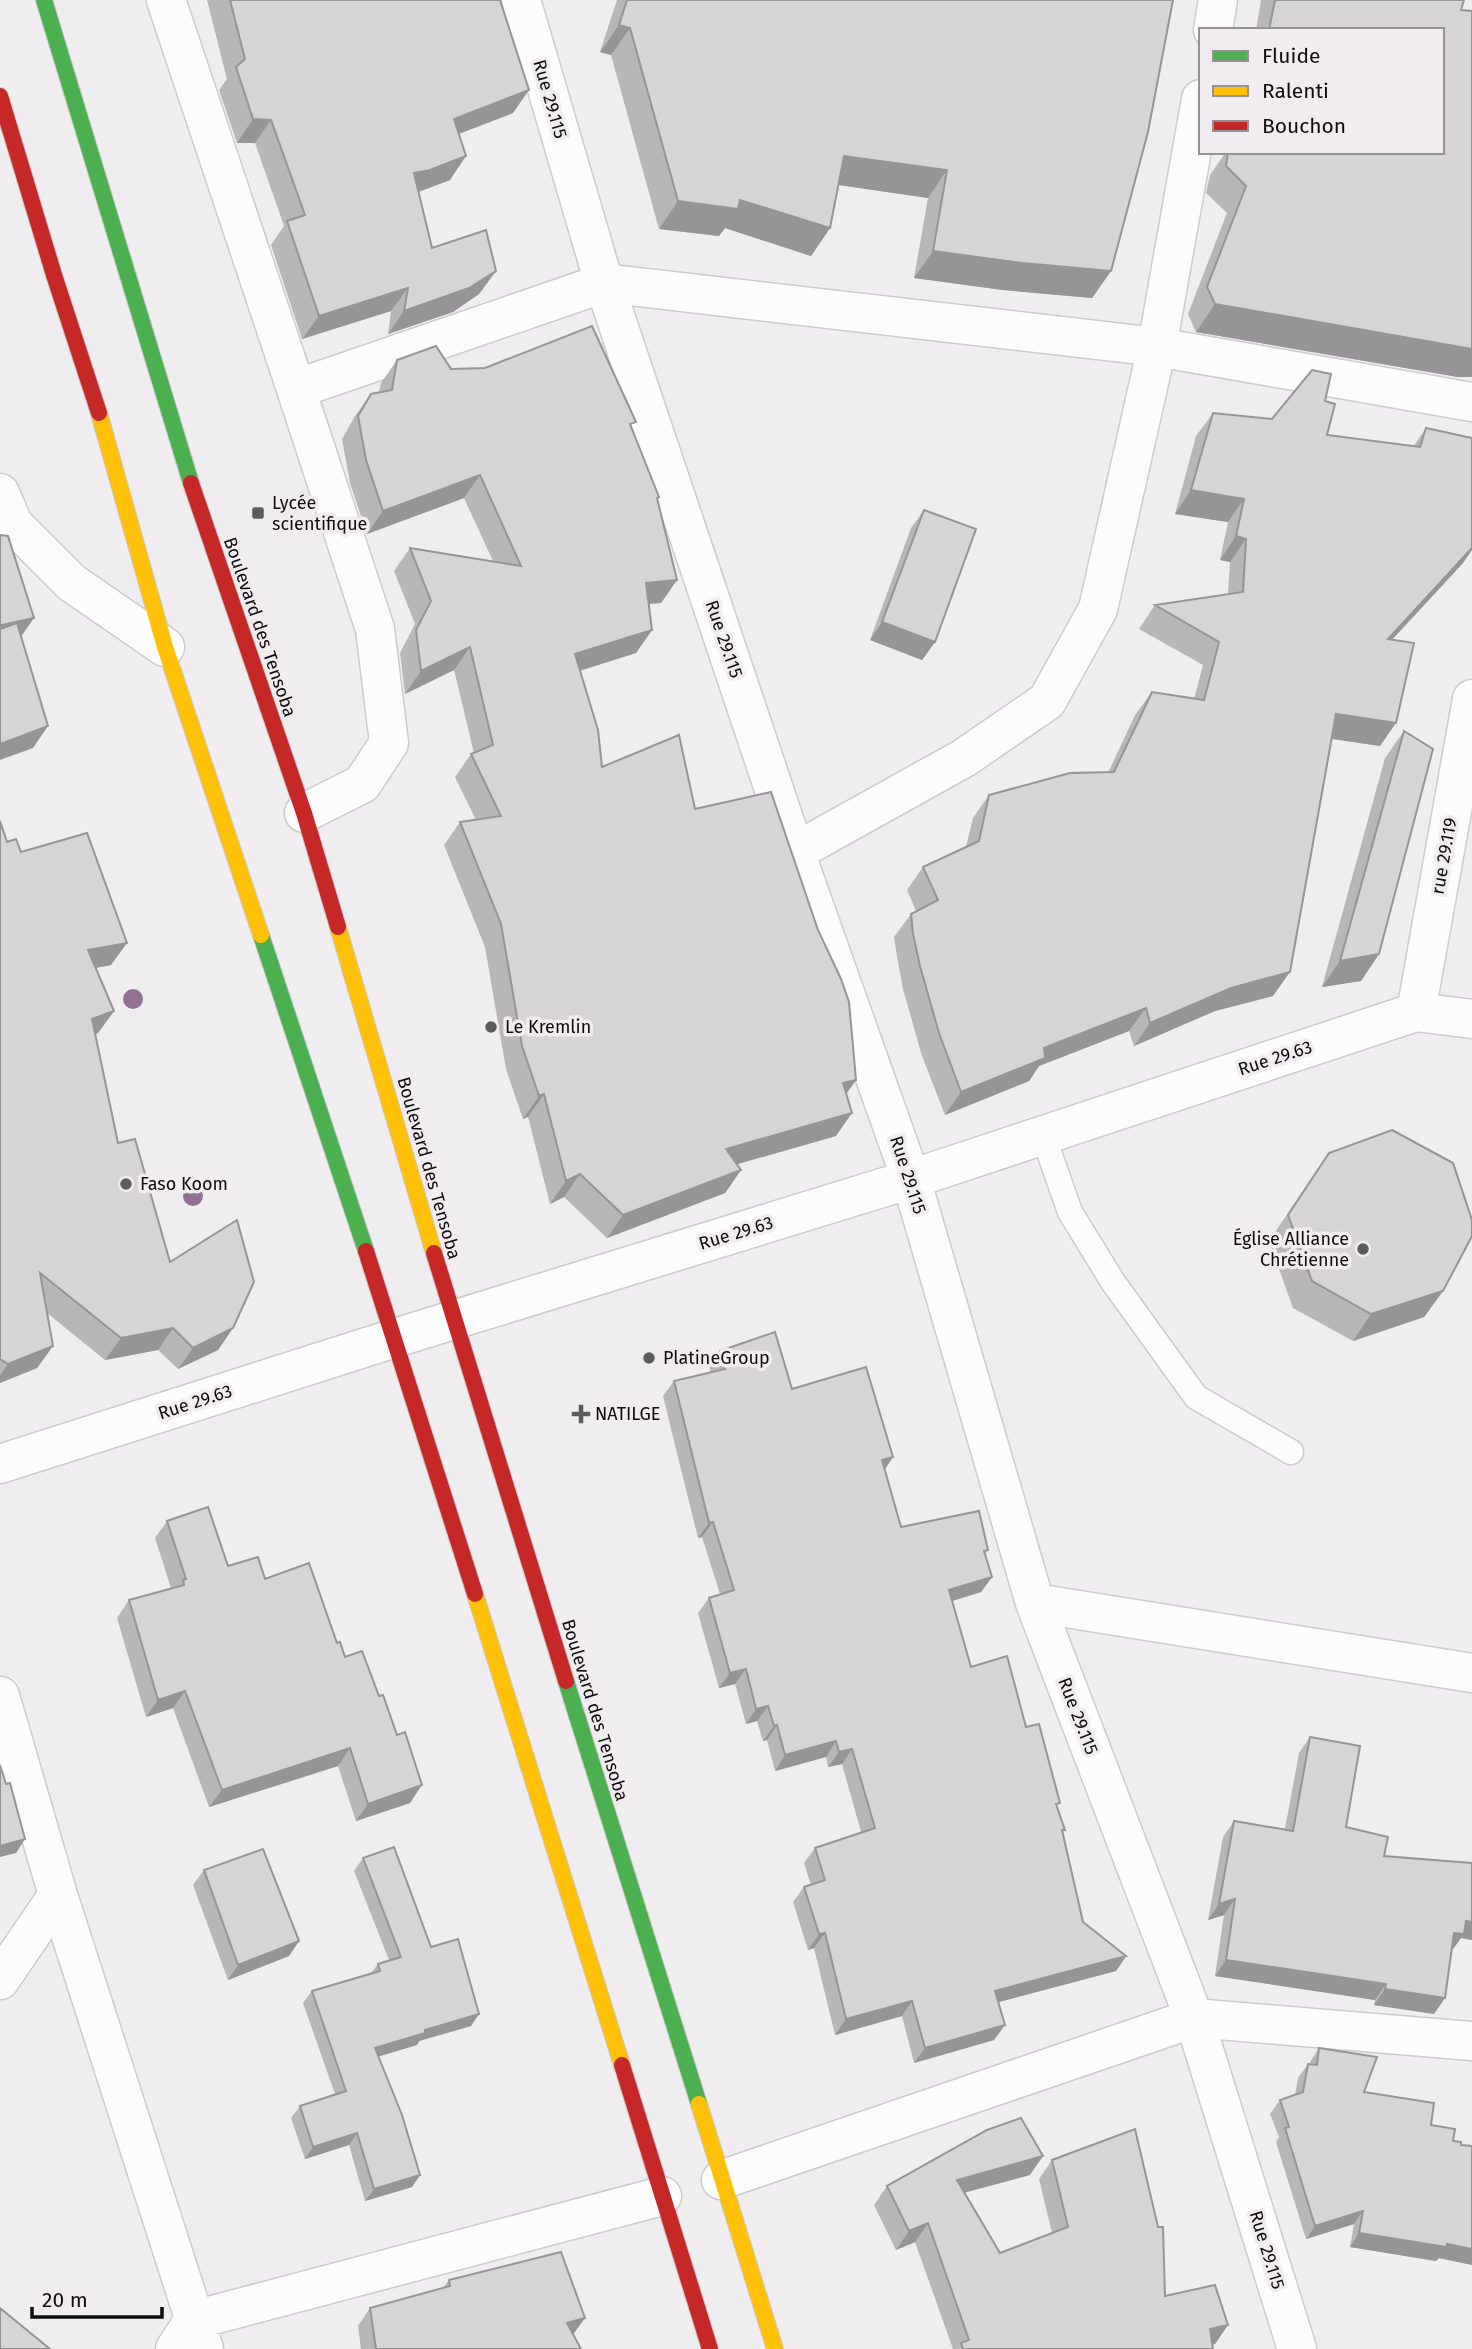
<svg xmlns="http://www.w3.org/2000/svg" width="1472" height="2349" font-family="'Fira Sans',sans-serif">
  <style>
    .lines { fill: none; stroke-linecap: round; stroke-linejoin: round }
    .lane-casing { stroke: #cdcbcd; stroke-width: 27 }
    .street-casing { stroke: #cdcbcd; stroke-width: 41 }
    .fast-casing { stroke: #c9c8c9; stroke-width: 18 }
    .slow-casing { stroke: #c9c8c9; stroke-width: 18 }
    .jam-casing { stroke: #c9c8c9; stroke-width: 18 }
    .lane { stroke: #fdfcfd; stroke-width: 24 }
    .street { stroke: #fdfcfd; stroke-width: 38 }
    .fast { stroke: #4caf50; stroke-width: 16 }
    .slow { stroke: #ffc107; stroke-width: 16 }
    .jam { stroke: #c62828; stroke-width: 16 }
    .tree { fill: #927192 }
    .wall { fill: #b8b6b8 }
    .shaded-wall { fill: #969496 }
    .building { fill: #d6d4d6; stroke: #969496; stroke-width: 2 }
    .poi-dot { fill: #5c5b5c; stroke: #f0ecf0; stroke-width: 2.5 }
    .labels { text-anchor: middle; stroke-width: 7; stroke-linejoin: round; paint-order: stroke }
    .street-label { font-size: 18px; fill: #0d0c0d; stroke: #f0ecf0 }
    .poi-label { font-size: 18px; fill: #0d0c0d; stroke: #f0ecf0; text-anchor: start }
  </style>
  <rect width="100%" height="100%" fill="#efedef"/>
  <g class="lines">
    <g class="lane-casing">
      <path id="lane" d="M1043 1135 1070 1212 1113 1282 1196 1397 1291 1452"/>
    </g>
    <g class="street-casing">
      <path id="street" d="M166 0 296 389 604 283 1157 347 1472 402
        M521 0 604 283 795 852 911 1179 1035 1603 1194 2018 1297 2349
        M1213 30 1218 0
        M296 389 375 629 389 743 362 784 304 813
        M0 493 13 524 72 583 165 647
        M795 852 964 758 1047 701 1098 609 1157 347 1201 99
        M1416 1012 1472 699
        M0 1464 395 1338 911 1179 1416 1012 1472 1019
        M1035 1603 1472 1673
        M0 1696 58 1895 204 2349
        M0 1980 58 1895
        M721 2180 1194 2018 1472 2041
        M175 2349 194 2320 662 2196"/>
    </g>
    <g class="fast-casing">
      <path id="fast" d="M44 0 191 483
        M261 935 366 1251
        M566 1681 699 2104"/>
    </g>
    <g class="slow-casing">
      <path id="slow" d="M99 413 165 647 261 935
        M338 927 434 1253
        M475 1594 622 2065
        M699 2104 775 2349"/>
    </g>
    <g class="jam-casing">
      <path id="jam" d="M0 96 54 275 99 413
        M191 483 304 813 338 927
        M366 1251 475 1594
        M434 1253 566 1681
        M622 2065 710 2349"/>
    </g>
    <use href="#lane" class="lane"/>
    <use href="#street" class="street"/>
    <use href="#fast" class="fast"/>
    <use href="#slow" class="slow"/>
    <use href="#jam" class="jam"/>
  </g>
  <g class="tree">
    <circle cx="133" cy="999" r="10"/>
    <circle cx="193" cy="1196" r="10"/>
  </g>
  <path class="wall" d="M207 0H500L513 113 459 134 450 180 418 192 432 248 496 271 479 294 453 312 388 334 391 311 302 339 271 245 284 226 255 143H237L219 90 227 79Z
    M617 0H1173L1111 271 1092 298 1003 290 914 278 928 198 839 185 830 228 811 256 725 228 719 236 659 229 611 55 600 52Z
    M1261 0H1464L1461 10 1472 11V377H1458L1196 332 1188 314 1227 213 1206 193 1210 175 1226 152H1442V30H1256Z
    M397 360 451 369 631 428 659 497 657 500 677 580 661 603 649 604 652 630 636 653 580 671 602 767 695 809 856 1080 846 1094 836 1136 737 1164 741 1170 725 1193 607 1238 564 1197 550 1204 528 1117 523 1119 506 1069 485 947 444 845 460 822 476 820 455 777 471 754 474 753 454 670 405 694 400 653 415 624 394 571 410 548 493 561 464 498 367 534 350 483 342 439 355 416 371 394 379 392 381 383Z
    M1325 401 1327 435 1413 447 1426 428 1463 563 1392 640 1380 746 1332 739 1273 996 1215 1011 1134 1046 1129 1031 1039 1066 1029 1081 945 1115 922 1056 903 989 897 957 894 937 911 914 916 911 907 890 923 867 966 847 973 818 989 795 1108 773 1135 715 1152 692 1194 699 1203 665 1139 629 1155 605 1228 594 1230 562 1220 560 1228 522 1175 514 1196 436 1213 413 1272 419Z
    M924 510 935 642 922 660 870 640 911 528Z
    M1404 731 1379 954 1361 981 1322 987 1385 758Z
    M0 821 7 842 21 852 111 965 95 968 114 1011 98 1033 95 1034 118 1143 170 1262 233 1328 218 1350 178 1369 158 1350 105 1360 47 1313 53 1346 37 1368 0 1383Z
    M1329 1153 1443 1291 1424 1317 1353 1341 1293 1308 1269 1241Z
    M720 1351 792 1389 893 1457 885 1469 901 1527 988 1550 985 1554 992 1577 981 1592 952 1601 971 1667 1026 1727 1057 1807 1065 1830 1063 1832 1083 1922 1126 1956 1116 1971 998 2002 1005 2025 994 2040 914 2063 902 2016 835 2035 814 1948 808 1950 793 1902 804 1887 811 1885 804 1863 815 1848 861 1832 842 1764 828 1767 826 1757 775 1771 767 1740 763 1741 757 1721 746 1724 735 1684 719 1688 698 1613 709 1598 720 1594 702 1537 698 1538 663 1396 674 1381 711 1372 709 1366Z
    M167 1521 228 1566 265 1579 337 1643 345 1657 410 1803 356 1821 338 1766 209 1807 173 1708 146 1717 117 1618 129 1600 171 1588 155 1538Z
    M1310 1737 1346 1827 1384 1856 1472 1863V1940L1461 1938 1453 1949H1452L1434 2014 1374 2005 1375 2000 1215 1976 1224 1915 1208 1920 1223 1837 1234 1821 1285 1829 1299 1753Z
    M363 1858 431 1947 471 2026 419 2041 417 2045 379 2056 420 2175 412 2187 365 2201 349 2145 305 2159 291 2118 300 2106 335 2094 303 2003 312 1991 371 1973 378 1964 389 1960 354 1871Z
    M204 1870 299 1941 289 1956 228 1980 193 1885Z
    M1319 2048 1364 2092 1431 2125 1453 2141 1461 2145 1472 2146V2265L1439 2258 1436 2261 1350 2247 1354 2224 1306 2239 1276 2142 1279 2137 1270 2114 1280 2100 1295 2095 1298 2078 1308 2064H1310V2062Z
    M1052 2160 1165 2296 1228 2325 1215 2344H1212L1213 2349H953L915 2242 896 2250 874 2205 887 2186 1030 2175 964 2193 1000 2253 1052 2233 1039 2179Z
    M449 2280 573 2335 581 2349H361L358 2326 370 2308 443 2288Z"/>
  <path class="shaded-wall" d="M619 25 630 28 611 55 600 52Z
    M529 90 513 113 437 142 454 119Z
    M253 119 271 120 255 143H237Z
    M466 156 450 180 413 194 414 173Z
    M844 156 947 170 928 198 825 183Z
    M740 200 830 228 811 256 725 228 719 236 659 229 678 201Z
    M933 251 1111 271 1092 298 1003 290 914 278Z
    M496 271 479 294 453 312 388 334 404 311Z
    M408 288 391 311 302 339 319 316Z
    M1215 304 1472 349V377H1458L1196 332Z
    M480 475 464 498 367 534 383 511Z
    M1191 490 1244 499 1228 522 1175 514Z
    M1236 536 1246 539 1230 562 1220 560Z
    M1472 548V550L1463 563 1371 662 1388 639Z
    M677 580 661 603 630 605 646 583Z
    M34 618 18 641 0 645V625Z
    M882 622 935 642 922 660 870 640Z
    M652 630 636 653 559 677 575 654Z
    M470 647 454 670 405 694 421 671Z
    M1336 714 1396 723 1380 746 1320 737Z
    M48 726 33 748 0 760V744Z
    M127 943 111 965 73 972 88 950Z
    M1379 954 1361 981 1322 987 1340 961Z
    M1290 972 1273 996 1215 1011 1134 1046 1150 1023 1231 988Z
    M1146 1008 1129 1031 1039 1066 1029 1081 945 1115 961 1092 1044 1048Z
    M114 1011 98 1033 76 1041 92 1019Z
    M856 1080 840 1103 843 1083Z
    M544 1094 528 1117 523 1119 539 1096Z
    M852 1113 836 1136 710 1172 726 1149Z
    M741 1170 725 1193 607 1238 623 1215Z
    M580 1174 564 1197 550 1204 566 1181Z
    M1443 1291 1424 1317 1353 1341 1371 1314Z
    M173 1328 158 1350 105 1360 121 1338Z
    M233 1328 218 1350 178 1369 193 1348Z
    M53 1346 37 1368 0 1383V1375L8 1364Z
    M893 1457 883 1472 882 1460Z
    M713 1522 702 1537 698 1538 709 1523Z
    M992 1577 981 1592 939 1605 949 1590Z
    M746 1669 735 1684 719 1688 730 1673Z
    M185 1691 173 1708 146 1717 158 1700Z
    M768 1706 757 1721 746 1724 756 1709Z
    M777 1725 767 1740 763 1741 774 1726Z
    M836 1741 826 1757 775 1771 785 1755Z
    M350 1748 338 1766 209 1807 222 1790Z
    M852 1749 842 1764 828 1767 839 1752Z
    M422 1785 410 1803 356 1821 368 1804Z
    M25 1839 16 1853 0 1857V1846Z
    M1235 1899 1224 1915 1208 1920 1219 1904Z
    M1466 1921 1472 1922V1940L1461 1938 1453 1949 1443 1948 1454 1933Z
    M825 1933 814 1948 808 1950 819 1934Z
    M299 1941 289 1956 228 1980 238 1965Z
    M1126 1956 1116 1971 984 2006 995 1991Z
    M1226 1960 1386 1984 1375 2000 1215 1976Z
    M1385 1989 1445 1998 1434 2014 1374 2005Z
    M912 2001 902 2016 835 2035 846 2019Z
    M479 2014 471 2026 419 2041 417 2045 367 2060 375 2048 425 2030Z
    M1005 2025 994 2040 914 2063 925 2048Z
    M357 2133 349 2145 305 2159 313 2147Z
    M1043 2156 1030 2175 944 2198 957 2180Z
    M420 2175 412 2187 365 2201 374 2189Z
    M1363 2211 1354 2224 1306 2239 1315 2226Z
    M928 2223 915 2242 896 2250 909 2231Z
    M1359 2233 1447 2244 1472 2249V2265L1439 2258 1436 2261 1350 2247Z
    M585 2318 572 2336 567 2323Z
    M1228 2325 1215 2344 1197 2348 1210 2329Z"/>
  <path class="building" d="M230 0H500L529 90 454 119 466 156 430 170 414 173 432 248 486 230 496 271 469 288 404 311 408 288 319 316 287 221 305 215 271 120 253 119 236 67 245 59Z
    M627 0H1173L1148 132 1111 271 1022 263 933 251 947 170 844 156 830 228 740 200 738 209 678 201 630 28 619 25Z
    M1275 0H1464L1461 10 1472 11V349L1215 304 1207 287 1246 186 1226 166 1228 152H1244L1249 154 1250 152H1442V30H1269Z
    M592 326 636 422 630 424 659 497 657 498 677 580 646 583 652 630 575 654 598 730 602 767 679 735 695 809 771 792 818 930 841 979 849 1002 856 1080 843 1083 852 1113 726 1149 741 1170 623 1215 580 1174 566 1181 544 1094 539 1096 522 1046 501 924 460 822 501 816 471 754 493 745 470 647 421 671 416 630 431 601 410 548 521 566 480 475 383 511 366 460 358 416 371 394 392 390 397 360 436 346 451 369 485 368Z
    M1312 370 1331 374 1325 401 1335 404 1327 435 1420 447 1426 428 1472 438V548L1388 639 1414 643 1396 723 1336 714 1290 972 1231 988 1150 1023 1146 1008 1044 1048 1045 1058 961 1092 939 1033 920 966 913 934 911 914 938 900 923 867 979 841 989 795 1070 773 1114 772 1152 692 1204 700 1219 642 1155 605 1243 592 1246 539 1236 536 1244 499 1191 490 1213 413 1272 419Z
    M924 510 976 529 935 642 882 622Z
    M0 535 8 536 34 618 2 625H0Z
    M17 623 48 726 0 744V629Z
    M1404 731 1433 749 1379 954 1340 961Z
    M0 821 7 842 16 839 21 852 87 833 127 943 88 950 114 1011 92 1019 118 1143 135 1139 170 1262 237 1220 254 1282 233 1328 193 1348 173 1328 121 1338 40 1273 53 1346 8 1364 0 1359Z
    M1392 1130 1453 1163 1472 1220V1236L1443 1291 1371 1314 1312 1281 1288 1215 1329 1153Z
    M775 1332 792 1389 866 1367 893 1457 882 1460 901 1527 979 1511 988 1550 984 1551 992 1577 949 1590 971 1667 1007 1656 1026 1727 1039 1724 1060 1803 1056 1804 1065 1830H1062L1083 1922 1126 1956 995 1991 1005 2025 925 2048 912 2001 846 2019 825 1933 819 1934 804 1887 825 1880 815 1848 875 1828 852 1749 839 1752 836 1741 785 1755 777 1725 774 1726 768 1706 756 1709 746 1669 730 1673 709 1598 734 1590 713 1522 709 1523 674 1381 725 1369 720 1351Z
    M208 1507 228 1566 258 1557 265 1579 309 1563 337 1643 340 1642 345 1657 362 1651 379 1696 383 1695 397 1735 405 1732 422 1785 368 1804 350 1748 222 1790 185 1691 158 1700 129 1600 184 1585 183 1580 186 1579 167 1521Z
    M1310 1737 1360 1746 1346 1827 1388 1837 1384 1856 1472 1863V1922L1466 1921 1464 1934 1454 1933 1445 1998 1385 1989 1386 1984 1226 1960 1235 1899 1219 1904 1234 1821 1293 1831Z
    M0 1765 6 1784 10 1783 25 1839 0 1846Z
    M394 1847 431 1947 458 1939 479 2014 425 2030V2033L375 2048 402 2115 420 2175 374 2189 357 2133 313 2147 300 2106 346 2091 312 1991 380 1971 378 1964 401 1957 363 1858Z
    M263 1849 299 1941 238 1965 204 1870Z
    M1319 2048 1377 2057 1364 2092 1434 2103 1431 2125 1455 2129 1453 2141 1461 2142V2145L1472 2146V2249L1447 2244 1446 2247 1359 2233 1363 2211 1315 2226 1285 2128 1289 2127 1280 2100 1303 2092 1308 2064 1317 2065Z
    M1021 2118 1043 2156 957 2180 1000 2253 1068 2227 1052 2160 1135 2129 1158 2227H1163L1165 2296 1215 2285 1228 2325 1210 2329 1213 2349H963L961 2343 969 2340 928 2223 909 2231 887 2186 987 2130Z
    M561 2252 585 2318 567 2323 581 2349H376L370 2308 450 2286 449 2280Z
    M0 2308 50 2349H0Z"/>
  <g class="poi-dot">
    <rect x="251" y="506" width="14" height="14" rx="3.5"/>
    <circle cx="491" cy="1027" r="7"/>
    <circle cx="126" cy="1184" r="7"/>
    <circle cx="1363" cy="1249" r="7"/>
    <circle cx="649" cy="1358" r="7"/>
    <path d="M577.5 1403.5h7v7h7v7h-7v7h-7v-7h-7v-7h7z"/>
  </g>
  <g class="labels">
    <g class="street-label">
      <text transform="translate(550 99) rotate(74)" y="6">Rue 29.115</text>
      <text transform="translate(260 627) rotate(71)" y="6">Boulevard des Tensoba</text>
      <text transform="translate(724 639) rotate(71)" y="6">Rue 29.115</text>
      <text transform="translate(1444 856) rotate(-80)" y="6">rue 29.119</text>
      <text transform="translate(1275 1058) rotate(-18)" y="6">Rue 29.63</text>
      <text transform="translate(429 1168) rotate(74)" y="6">Boulevard des Tensoba</text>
      <text transform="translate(908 1175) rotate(72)" y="6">Rue 29.115</text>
      <text transform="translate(736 1233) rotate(-17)" y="6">Rue 29.63</text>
      <text transform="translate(195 1402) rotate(-18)" y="6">Rue 29.63</text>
      <text transform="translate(595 1710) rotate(73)" y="6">Boulevard des Tensoba</text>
      <text transform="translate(1078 1716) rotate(69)" y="6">Rue 29.115</text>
      <text transform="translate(1267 2250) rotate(73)" y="6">Rue 29.115</text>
    </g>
    <g class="poi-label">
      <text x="272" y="509">Lycée<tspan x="272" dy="21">scientifique</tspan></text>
      <text x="505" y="1033">Le Kremlin</text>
      <text x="140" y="1190">Faso Koom</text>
      <text x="1349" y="1245" text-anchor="end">Église Alliance<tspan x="1349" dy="21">Chrétienne</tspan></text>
      <text x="663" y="1364">PlatineGroup</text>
      <text x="595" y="1420">NATILGE</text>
    </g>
  </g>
  <rect x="1199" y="28" width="245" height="126" fill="#f0ecf0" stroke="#959295" stroke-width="2"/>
  <rect x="1213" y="51" width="35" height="10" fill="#4caf50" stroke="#959295" stroke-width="2"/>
  <text x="1262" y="63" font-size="21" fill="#0d0c0d">Fluide</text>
  <rect x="1213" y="86" width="35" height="10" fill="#ffc107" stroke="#959295" stroke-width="2"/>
  <text x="1262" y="98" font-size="21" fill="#0d0c0d">Ralenti</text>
  <rect x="1213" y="121" width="35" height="10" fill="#c62828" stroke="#959295" stroke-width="2"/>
  <text x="1262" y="133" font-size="21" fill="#0d0c0d">Bouchon</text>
  <path d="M32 2307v10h130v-10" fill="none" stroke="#0d0c0d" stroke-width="3.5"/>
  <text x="42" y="2307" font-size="21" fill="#0d0c0d" stroke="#f0ecf0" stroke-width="5" paint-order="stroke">20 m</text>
</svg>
